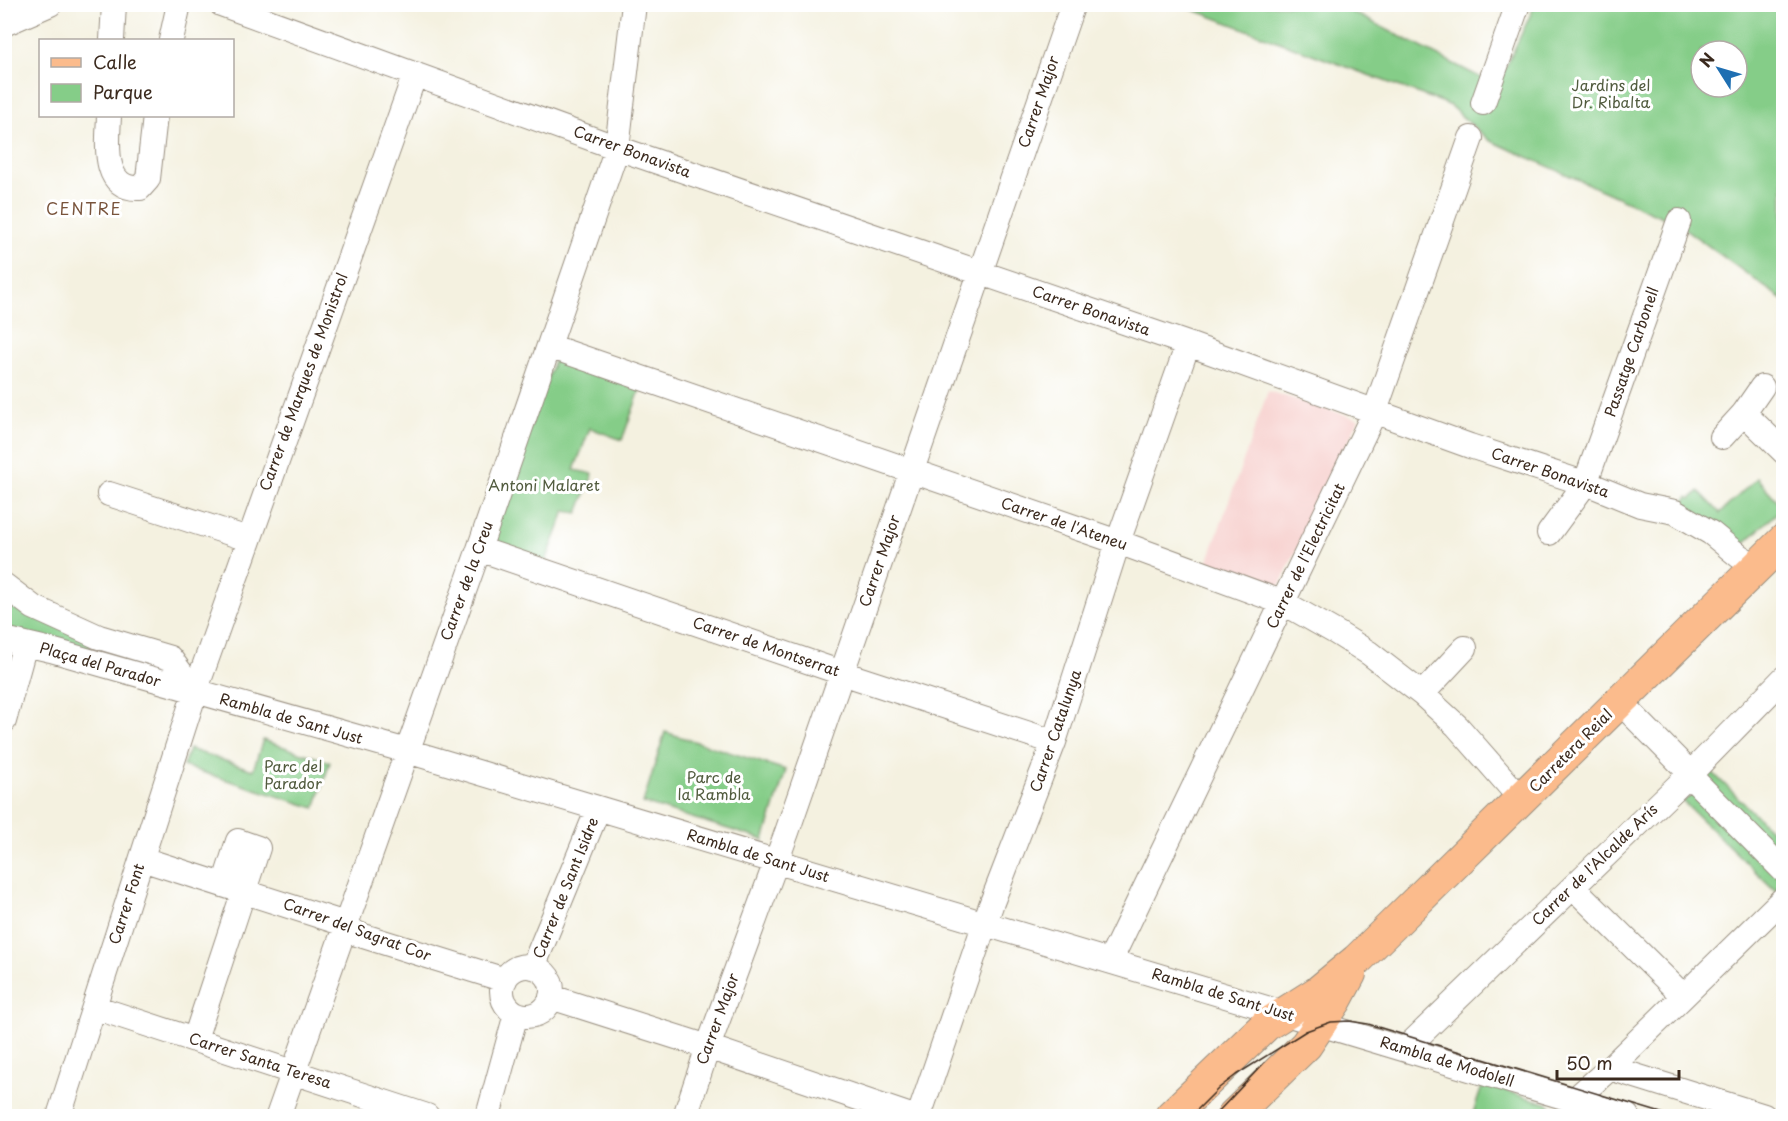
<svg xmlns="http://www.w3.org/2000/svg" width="1788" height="1121" font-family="'Playpen Sans',sans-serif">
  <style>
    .built { fill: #f7d0ce }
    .green { fill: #85cd88; stroke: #607c53; stroke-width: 1.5; fill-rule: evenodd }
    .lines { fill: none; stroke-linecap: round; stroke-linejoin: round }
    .minor-casing { stroke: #988e7f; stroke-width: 26 }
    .major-casing { stroke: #988e7f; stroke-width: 34 }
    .minor { stroke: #fff; stroke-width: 24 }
    .major { stroke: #fbbb8c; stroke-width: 32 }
    .tram { stroke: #3b2a1e; stroke-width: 1.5 }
    .labels { text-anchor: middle; stroke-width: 6; stroke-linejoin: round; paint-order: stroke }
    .park-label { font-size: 15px; fill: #515b3e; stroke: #fff }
    .street-label { font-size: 15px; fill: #3b2a1e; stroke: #fff }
    .neighbourhood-label { font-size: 16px; letter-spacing: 1.5px; fill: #79543c; stroke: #fff }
  </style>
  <rect width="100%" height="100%" fill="#fff"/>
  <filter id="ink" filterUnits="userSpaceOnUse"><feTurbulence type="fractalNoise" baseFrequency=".0167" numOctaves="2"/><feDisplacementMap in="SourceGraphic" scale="12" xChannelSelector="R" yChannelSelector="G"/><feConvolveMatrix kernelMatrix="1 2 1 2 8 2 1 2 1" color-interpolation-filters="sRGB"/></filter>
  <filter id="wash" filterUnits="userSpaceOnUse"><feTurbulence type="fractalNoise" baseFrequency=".008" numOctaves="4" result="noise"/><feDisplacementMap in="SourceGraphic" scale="24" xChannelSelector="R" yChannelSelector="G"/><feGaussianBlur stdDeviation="1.35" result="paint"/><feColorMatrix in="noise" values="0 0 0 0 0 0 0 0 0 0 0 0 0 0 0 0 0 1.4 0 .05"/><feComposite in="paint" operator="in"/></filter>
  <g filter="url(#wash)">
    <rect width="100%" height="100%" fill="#f4f1e0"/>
    <path class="built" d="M1268 391 1359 419 1276 593 1207 563Z"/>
    <path class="green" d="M1180 5H1339L1497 86 1535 5H1783V300L1678 224 1489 140 1449 105ZM1701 51H1737V87H1701Z
      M554 360 640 390 622 440 590 428 574 470 593 474 578 513 565 511 546 561 488 545Z
      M1757 478 1783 507 1739 548 1680 506 1688 497 1691 499 1699 491 1720 513Z
      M4 594 92 642 88 655 5 630Z
      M665 732 786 770 764 840 643 803Z
      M263 740 330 762 315 808 183 766 189 749 253 770Z
      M1710 770 1783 842V891L1780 895 1681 800Z
      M1483 1084 1549 1104 1557 1116H1472Z"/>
  </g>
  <g filter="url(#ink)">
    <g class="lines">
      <g class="minor-casing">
        <path id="minor" d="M221 4 623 150 1188 344 1470 446 1596 487 1640 505 1675 512 1711 533 1739 556 1757 567
          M4 24 50 4
          M112 40 114 4
          M171 40 179 4
          M1483 103 1518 4
          M109 116C108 142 101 190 140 188L148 179 155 116
          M549 346 1118 542 1284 603 1337 633 1369 653 1422 694 1457 726 1521 799
          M1744 413 1784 452
          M1722 437 1744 413 1762 387
          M109 494 248 539
          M1549 533 1585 484 1679 221
          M479 549 842 673 1054 742
          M4 585 33 607 99 637 170 658 195 692
          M4 639 51 650 407 751 1627 1116
          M1422 694 1465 648
          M1620 702 1690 773
          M4 721 25 644
          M1689 775 1784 871
          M142 859 345 924 357 934 505 980
          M1573 887 1683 996
          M1110 961 1375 411 1471 138
          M502 991a25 25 0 1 1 50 0a25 25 0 1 1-50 0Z
          M533 967 598 809
          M551 997 708 1047 911 1116
          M94 1007 427 1116
          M195 1039 258 848 238 841 224 885
          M1405 1049 1689 775 1784 678
          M1610 1068 1764 1116
          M1574 1100 1610 1068 1784 898
          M59 1116 195 692 415 74
          M278 1116 479 549 617 148 634 4
          M488 1116 516 1014
          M685 1116 708 1047 787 832 1073 4
          M919 1116 991 905 1054 742 1118 542 1188 344"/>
      </g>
      <g class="major-casing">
        <path id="major" d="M1171 1116 1266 1025 1318 992 1357 960 1784 540
          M1233 1116 1306 1045 1336 1000 1350 974"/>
      </g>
      <use href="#minor" class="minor"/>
      <use href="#major" class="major"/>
      <path class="tram" d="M1191 1116 1219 1088 1236 1075 1306 1031 1331 1022 1349 1021 1368 1024 1671 1116
        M1214 1116 1264 1063"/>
    </g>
  </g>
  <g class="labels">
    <g class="park-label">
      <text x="1611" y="91">Jardins del<tspan x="1611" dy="17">Dr. Ribalta</tspan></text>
      <text x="544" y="491">Antoni Malaret</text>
      <text x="293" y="772">Parc del<tspan x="293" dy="17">Parador</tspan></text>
      <text x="714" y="783">Parc de<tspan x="714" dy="17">la Rambla</tspan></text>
    </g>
    <g class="street-label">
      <text transform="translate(1039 102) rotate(-71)" y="5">Carrer Major</text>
      <text transform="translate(632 152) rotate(20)" y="5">Carrer Bonavista</text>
      <text transform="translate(1091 311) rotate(19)" y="5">Carrer Bonavista</text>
      <text transform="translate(1632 352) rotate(-71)" y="5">Passatge Carbonell</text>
      <text transform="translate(304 382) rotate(-70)" y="5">Carrer de Marques de Monistrol</text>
      <text transform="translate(1550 473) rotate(19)" y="5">Carrer Bonavista</text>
      <text transform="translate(1064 524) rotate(19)" y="5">Carrer de l'Ateneu</text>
      <text transform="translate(1306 556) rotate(-64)" y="5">Carrer de l'Electricitat</text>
      <text transform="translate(880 561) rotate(-71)" y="5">Carrer Major</text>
      <text transform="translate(467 581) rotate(-70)" y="5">Carrer de la Creu</text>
      <text transform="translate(766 647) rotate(19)" y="5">Carrer de Montserrat</text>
      <text transform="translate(100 665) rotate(16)" y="5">Plaça del Parador</text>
      <text transform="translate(291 719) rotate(16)" y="5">Rambla de Sant Just</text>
      <text transform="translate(1056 731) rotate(-71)" y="5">Carrer Catalunya</text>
      <text transform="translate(1571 751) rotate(-45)" y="5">Carretera Reial</text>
      <text transform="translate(758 856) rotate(17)" y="5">Rambla de Sant Just</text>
      <text transform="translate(1595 865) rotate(-44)" y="5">Carrer de l'Alcalde Arís</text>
      <text transform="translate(566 888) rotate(-68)" y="5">Carrer de Sant Isidre</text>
      <text transform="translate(127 904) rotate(-72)" y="5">Carrer Font</text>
      <text transform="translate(357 930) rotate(20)" y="5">Carrer del Sagrat Cor</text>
      <text transform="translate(1223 995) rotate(17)" y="5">Rambla de Sant Just</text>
      <text transform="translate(718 1019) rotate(-70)" y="5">Carrer Major</text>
      <text transform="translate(260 1061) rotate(18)" y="5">Carrer Santa Teresa</text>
      <text transform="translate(1447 1062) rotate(17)" y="5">Rambla de Modolell</text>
    </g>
    <g class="neighbourhood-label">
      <text x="84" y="215">CENTRE</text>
    </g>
  </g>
  <rect width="1788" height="1121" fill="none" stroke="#fff" stroke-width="24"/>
  <rect x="39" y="39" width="195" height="78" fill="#ffffff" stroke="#b1aaa5" stroke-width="1.5"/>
  <rect x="51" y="58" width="30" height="9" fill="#fbbb8c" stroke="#b1aaa5" stroke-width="1.5"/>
  <text x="93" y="69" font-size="18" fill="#3b2a1e">Calle</text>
  <rect x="51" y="84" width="30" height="18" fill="#85cd88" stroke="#b1aaa5" stroke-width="1.5"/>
  <text x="93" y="99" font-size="18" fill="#3b2a1e">Parque</text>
  <g transform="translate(1719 69) rotate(307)"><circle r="28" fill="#ffffff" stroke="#b1aaa5" stroke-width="1.5"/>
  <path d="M0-4.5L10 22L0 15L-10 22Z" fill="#1f6fb2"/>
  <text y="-9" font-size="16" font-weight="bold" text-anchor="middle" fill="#3b2a1e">N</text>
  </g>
  <path d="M1557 1070v9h122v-9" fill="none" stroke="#3b2a1e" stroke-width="3"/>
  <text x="1566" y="1070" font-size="18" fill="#3b2a1e" stroke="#ffffff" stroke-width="4.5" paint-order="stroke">50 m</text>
</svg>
